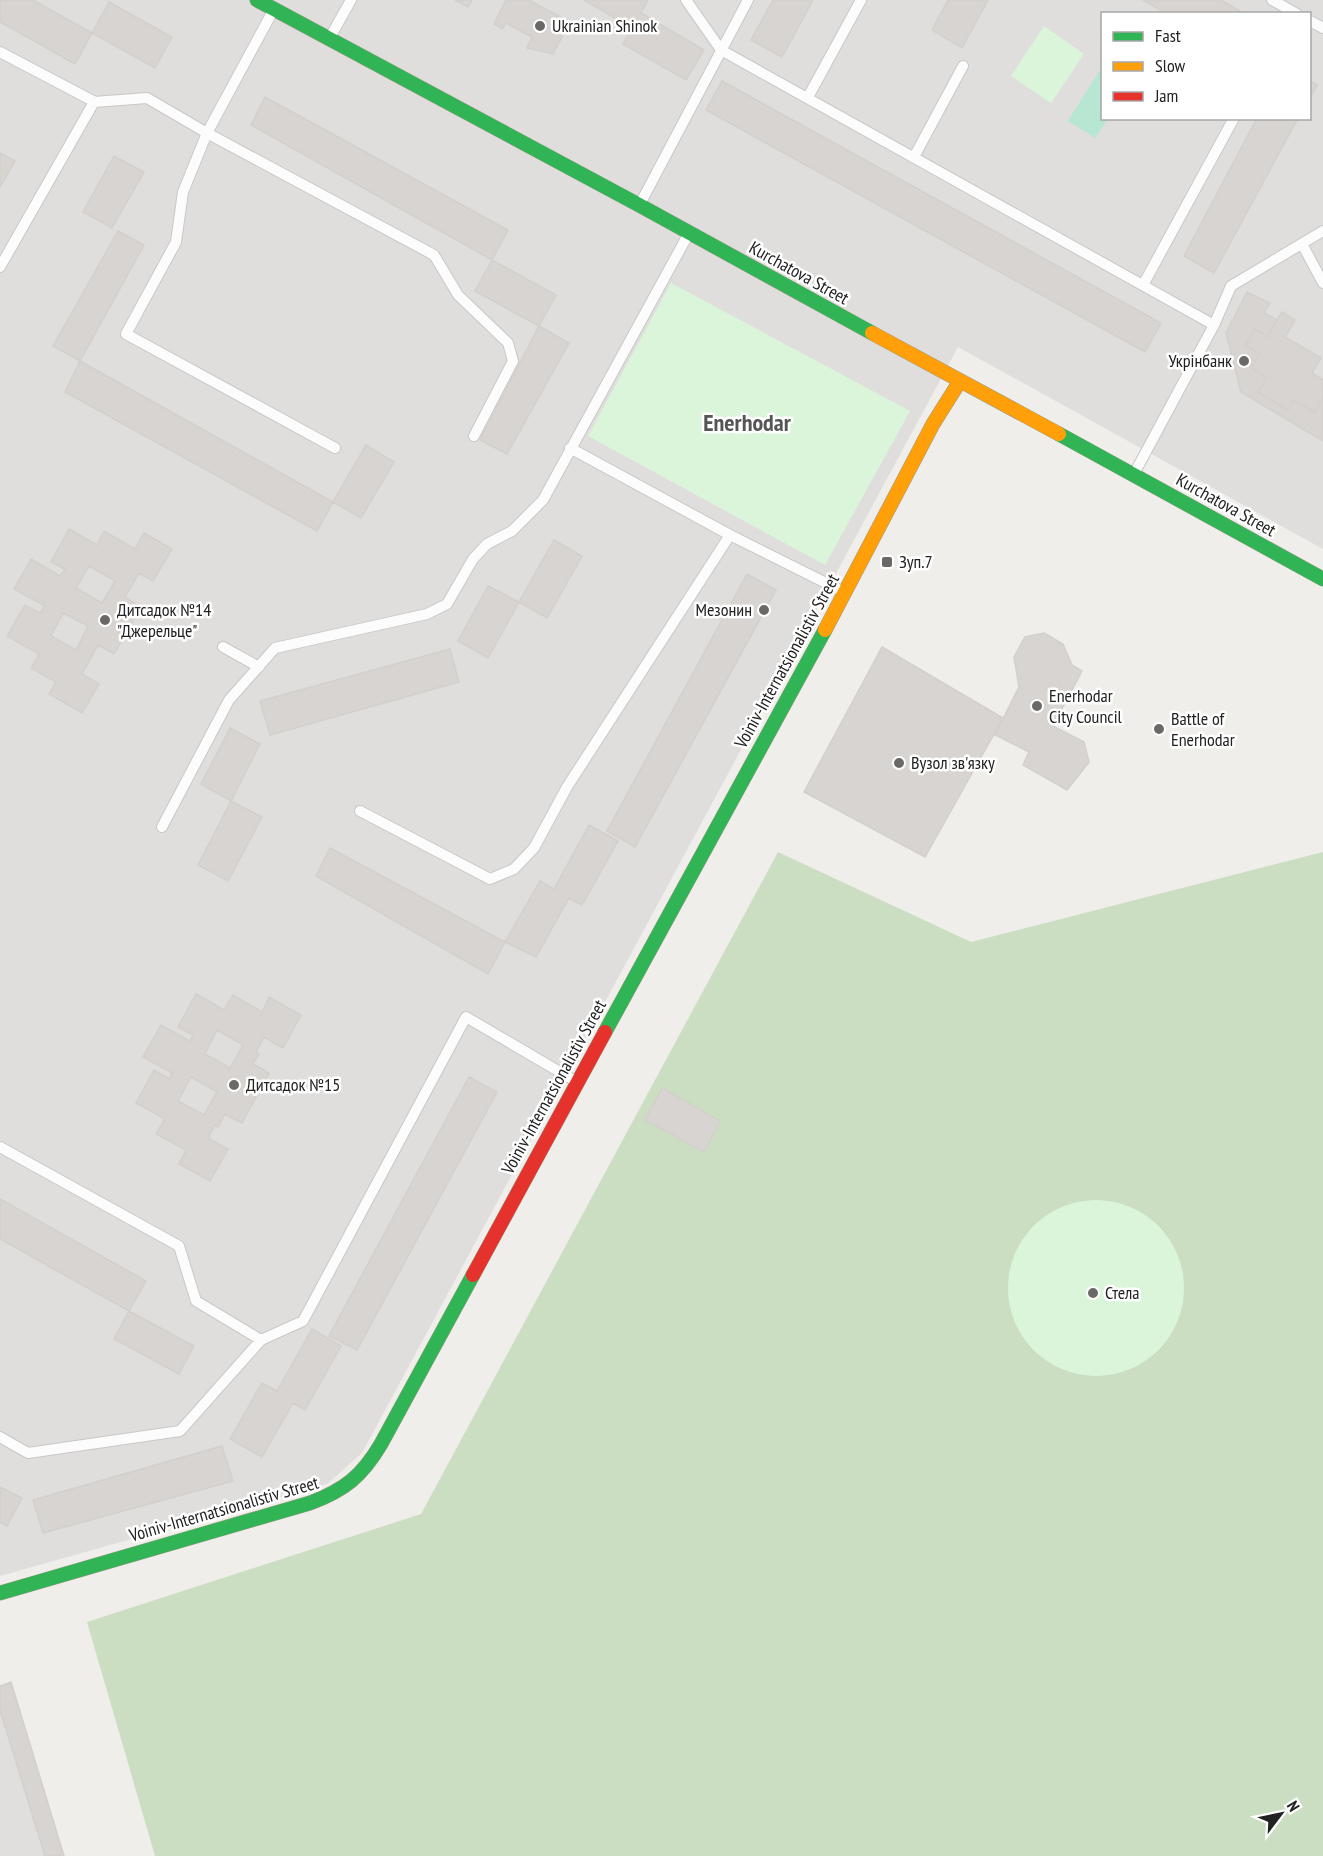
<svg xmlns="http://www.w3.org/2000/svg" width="1323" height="1856" font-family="'PT Sans Narrow',sans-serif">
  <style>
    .residential { fill: #dfdedc; fill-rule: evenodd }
    .forest { fill: #cbdec1 }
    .park { fill: #daf5da }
    .pitch { fill: #b7e6d2 }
    .parking { fill: #e0dfde }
    .building { fill: #d7d4d2; stroke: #d3d0cc; stroke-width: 1.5; fill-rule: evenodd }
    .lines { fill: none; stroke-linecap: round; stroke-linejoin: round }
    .lane-casing { stroke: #c9c8c7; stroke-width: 12 }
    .fast-casing { stroke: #999a82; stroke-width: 15 }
    .slow-casing { stroke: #999a82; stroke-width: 15 }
    .jam-casing { stroke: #999a82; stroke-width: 15 }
    .lane { stroke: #fdfcfc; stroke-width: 10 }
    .fast { stroke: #30b455; stroke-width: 14 }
    .slow { stroke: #ff9f0a; stroke-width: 14 }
    .jam { stroke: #e5322d; stroke-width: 14 }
    .poi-dot { fill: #6a6968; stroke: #fff; stroke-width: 2 }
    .labels { text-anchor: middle; stroke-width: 5; stroke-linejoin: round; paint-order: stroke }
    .poi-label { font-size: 18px; fill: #222; stroke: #fff; text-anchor: start }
    .street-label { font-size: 18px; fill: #222; stroke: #fff }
    .district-label { font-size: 24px; font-weight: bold; fill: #555; stroke: #fff }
  </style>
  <rect width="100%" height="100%" fill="#f0eeeb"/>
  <path class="residential" d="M0 0H1323V549L958 347 362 1453 327 1484 0 1576ZM1102 14H1310V118H1102Z"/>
  <path class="forest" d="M778 852 971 942 1323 852V1856H155L87 1622 421 1514Z"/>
  <path class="park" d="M1044 26 1084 54 1051 103 1011 76Z
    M671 283 910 411 825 565 588 436Z
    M1008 1288a88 88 0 1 1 176 0a88 88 0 1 1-176 0Z"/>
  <path class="pitch" d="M1102 67V118L1108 119 1095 138 1068 121Z"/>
  <path class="parking" d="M11 1682 64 1856H0V1686Z"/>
  <path class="building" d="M0 0H33L92 33 75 64 0 22Z
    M455 0H472L468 7Z
    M506 0H529L570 22 553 54 527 48 532 37 506 23 502 29 494 24Z
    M584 0H648L641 13 704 50 686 80 623 44 632 28Z
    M773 0H813L782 57 751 40Z
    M948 0H988L962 48 932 30Z
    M1143 0H1221L1245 14H1167Z
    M109 2 172 37 155 68 92 33Z
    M722 81 1161 323 1145 352 706 110Z
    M1310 81 1317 85 1310 98Z
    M265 97 508 230 492 260 251 125Z
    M1257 118H1298L1214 273 1184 256Z
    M0 153 15 161 0 187Z
    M114 156 144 172 112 228 83 212Z
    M118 231 144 245 80 361 53 346Z
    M492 260 556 295 539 326 475 291Z
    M1247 292 1270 303 1264 313 1277 320 1267 337 1255 329 1246 345 1260 354 1251 368 1267 378 1258 392 1288 410 1293 401 1315 412 1323 397V441L1241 392 1226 333Z
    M1282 312 1295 320 1285 337 1321 358 1312 373 1323 380V397L1315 412 1293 401 1288 410 1258 392 1267 378 1251 368 1260 354 1246 345 1255 329 1267 337Z
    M539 326 569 343 507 454 480 440Z
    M80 361 333 502 317 531 65 392Z
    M366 445 394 462 361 518 333 502Z
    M69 529 97 545 104 531 135 549 144 533 172 549 153 581 139 573 125 597 141 607 114 654 98 645 82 674 99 684 82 713 49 694 56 682 31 668 39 654 7 636 25 605 40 613 45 606 14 589 31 559 60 576 65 569 51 562ZM89 566 115 581 102 603 76 588ZM63 613 88 626 76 650 51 636Z
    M554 540 582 556 547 618 519 602Z
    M747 574 776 590 635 847 607 831Z
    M488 586 519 602 488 658 458 641Z
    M1044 633 1063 644 1072 665 1082 671 1053 726 1084 742 1089 762 1067 790 1023 765 1029 752 995 735 1019 687 1014 657 1025 637Z
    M882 647 1003 718 925 857 804 792Z
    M450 649 459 682 270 735 260 701Z
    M230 728 260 744 231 801 201 784Z
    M231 801 262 817 228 881 198 865Z
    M589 825 618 841 582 905 569 898 536 957 505 942 540 881 554 889Z
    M330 848 505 942 488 974 316 876Z
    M196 994 224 1010 233 995 262 1012 269 997 301 1015 283 1048 264 1037 256 1052 259 1054 253 1064 269 1073 242 1123 225 1114 218 1127 215 1125 208 1138 228 1149 210 1181 179 1164 186 1150 156 1134 165 1119 136 1103 154 1070 169 1079 172 1073 143 1057 161 1025 190 1041 193 1035 178 1027ZM217 1030 243 1045 230 1068 205 1054ZM191 1077 217 1092 204 1115 178 1101Z
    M469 1077 497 1092 357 1350 329 1336Z
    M662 1088 720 1121 704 1152 645 1120Z
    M0 1199 146 1281 129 1311 0 1239Z
    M129 1311 194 1346 179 1374 114 1339Z
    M312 1329 341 1346 305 1410 293 1403 262 1457 230 1439 262 1383 277 1391Z
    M222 1446 233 1481 43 1533 33 1500Z
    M0 1487 22 1498 7 1526 0 1522Z
    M11 1682 64 1856H45L0 1710V1686Z"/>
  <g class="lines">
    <g class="lane-casing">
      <path id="lane" d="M686 0 721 50 1214 325
        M1272 0 1297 14
        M1310 21 1323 28
        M329 39 351 0
        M0 52 95 102
        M808 97 861 0
        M914 157 963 66
        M640 204 748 0
        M1302 244 1323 283
        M0 267 94 102 147 98 207 133 274 9
        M1143 285 1234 118
        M335 448 126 334 176 242 183 192 207 133 434 255 458 295 508 343 513 361 474 436
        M570 448 730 535
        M1134 474 1214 325 1231 286 1323 231
        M223 647 259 667
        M360 811 490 879 514 869 534 848 567 787 730 535 844 592
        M162 827 229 700 275 648 427 614 447 604 473 559 487 544 512 531 543 500 689 233
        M0 1147 179 1246 196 1301 261 1340
        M0 1437 28 1453 180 1431 261 1340 303 1321 466 1017 577 1082"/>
    </g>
    <g class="fast-casing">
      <path id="fast" d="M257 0 639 205 872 333
        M1059 434 1323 579
        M605 1032 825 630
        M0 1593 310 1503C345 1490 362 1476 381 1444L473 1275"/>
    </g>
    <g class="slow-casing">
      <path id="slow" d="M872 333 1059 434
        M825 630 933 424 960 381"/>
    </g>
    <g class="jam-casing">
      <path id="jam" d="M473 1275 605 1032"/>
    </g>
    <use href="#lane" class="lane"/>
    <use href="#fast" class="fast"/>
    <use href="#slow" class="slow"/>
    <use href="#jam" class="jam"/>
  </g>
  <g class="poi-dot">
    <circle cx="540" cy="26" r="6"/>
    <circle cx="1244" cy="361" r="6"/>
    <rect x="881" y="556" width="12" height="12" rx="3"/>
    <circle cx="764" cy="610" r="6"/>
    <circle cx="105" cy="620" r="6"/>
    <circle cx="1037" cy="706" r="6"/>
    <circle cx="1159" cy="729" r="6"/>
    <circle cx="899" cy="763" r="6"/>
    <circle cx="234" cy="1085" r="6"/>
    <circle cx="1093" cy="1293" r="6"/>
  </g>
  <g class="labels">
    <g class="poi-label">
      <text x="552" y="32">Ukrainian Shinok</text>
      <text x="1232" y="367" text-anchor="end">Укрінбанк</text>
      <text x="899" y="568">Зуп.7</text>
      <text x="117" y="616">Дитсадок №14<tspan x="117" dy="21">"Джерельце"</tspan></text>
      <text x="752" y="616" text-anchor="end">Мезонин</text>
      <text x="1049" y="702">Enerhodar<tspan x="1049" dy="21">City Council</tspan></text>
      <text x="1171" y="725">Battle of<tspan x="1171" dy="21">Enerhodar</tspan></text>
      <text x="911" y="769">Вузол зв'язку</text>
      <text x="246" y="1091">Дитсадок №15</text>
      <text x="1105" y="1299">Стела</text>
    </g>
    <g class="street-label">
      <text transform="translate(799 273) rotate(29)" y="6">Kurchatova Street</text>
      <text transform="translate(1226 505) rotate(29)" y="6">Kurchatova Street</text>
      <text transform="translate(787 661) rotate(-61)" y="6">Voiniv-Internatsionalistiv Street</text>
      <text transform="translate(554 1087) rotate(-61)" y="6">Voiniv-Internatsionalistiv Street</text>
      <text transform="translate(224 1509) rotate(-16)" y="6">Voiniv-Internatsionalistiv Street</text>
    </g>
    <g class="district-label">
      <text x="747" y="431">Enerhodar</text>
    </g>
  </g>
  <rect x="1101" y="12" width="210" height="108" fill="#ffffff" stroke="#a7a7a7" stroke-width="1.5"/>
  <rect x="1113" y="32" width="30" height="9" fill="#30b455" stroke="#a7a7a7" stroke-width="1.5"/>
  <text x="1155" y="42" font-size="18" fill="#222222">Fast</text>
  <rect x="1113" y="62" width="30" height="9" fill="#ff9f0a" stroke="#a7a7a7" stroke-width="1.5"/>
  <text x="1155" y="72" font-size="18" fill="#222222">Slow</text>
  <rect x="1113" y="92" width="30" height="9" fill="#e5322d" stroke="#a7a7a7" stroke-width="1.5"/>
  <text x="1155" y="102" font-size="18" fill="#222222">Jam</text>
  <g transform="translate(1281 1814) rotate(58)" stroke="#ffffff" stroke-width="4.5" paint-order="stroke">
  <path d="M0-4.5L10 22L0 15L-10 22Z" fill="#222222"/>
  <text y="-9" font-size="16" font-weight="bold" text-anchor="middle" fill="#222222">N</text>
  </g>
</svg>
